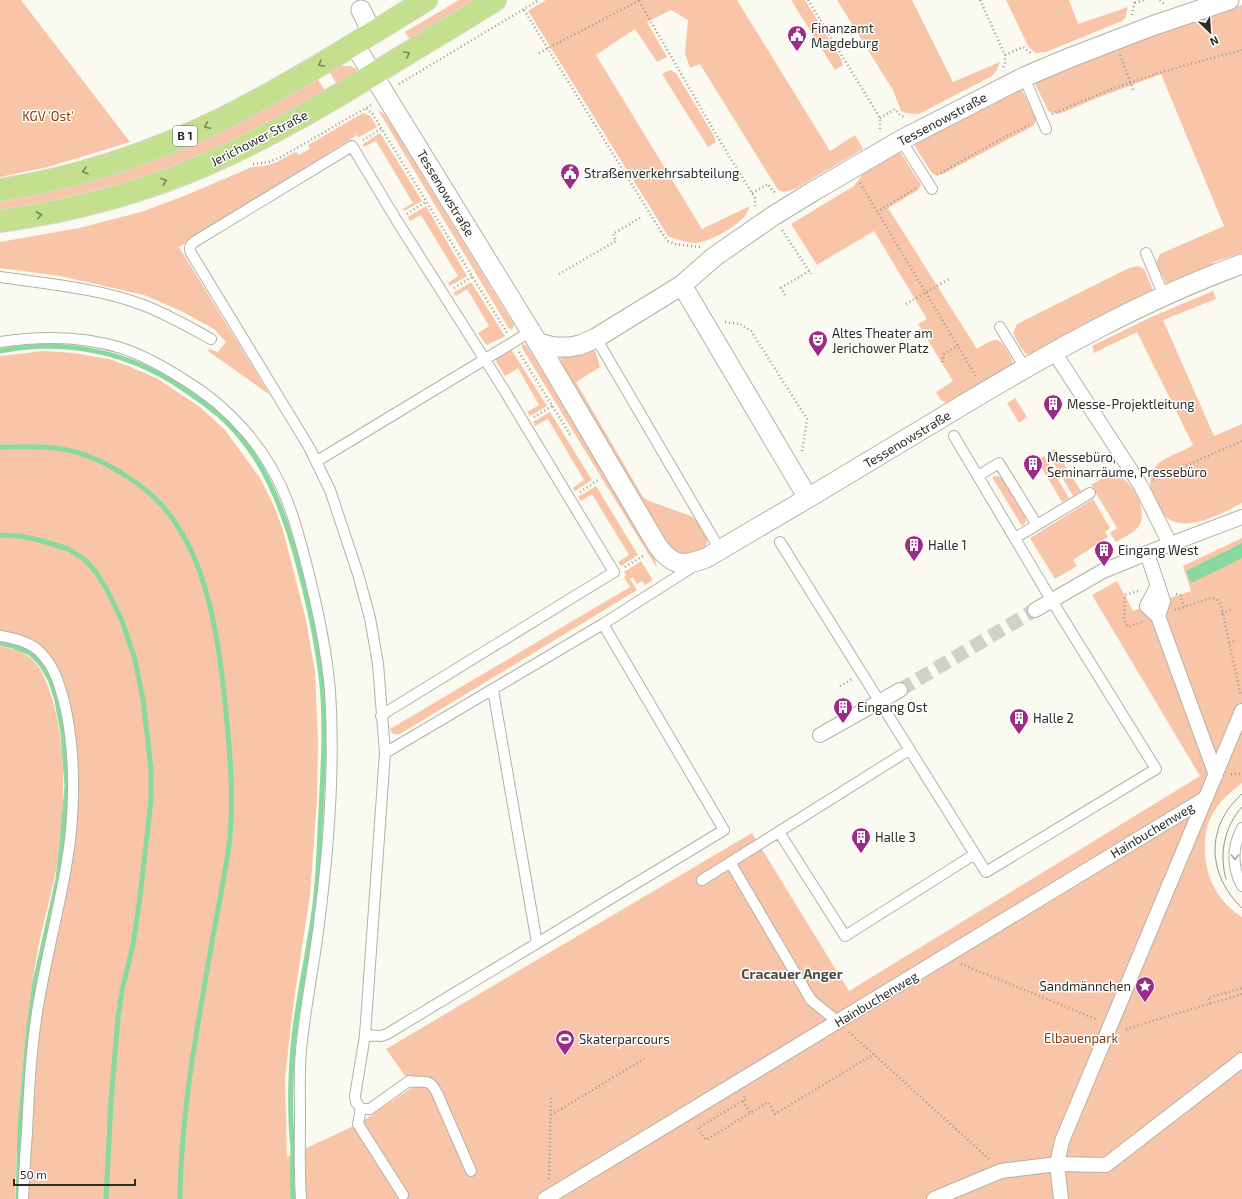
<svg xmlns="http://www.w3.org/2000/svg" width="1242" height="1199" font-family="'Exo 2',sans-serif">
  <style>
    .green { fill: #f9c5a8 }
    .water { fill: #88d99f }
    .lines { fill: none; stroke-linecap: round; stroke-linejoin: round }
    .stream { stroke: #88d99f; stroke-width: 5 }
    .pedestrian-tunnel { stroke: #d2d1c9; stroke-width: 14; stroke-dasharray: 14 7; stroke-linecap: butt }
    .service-casing { stroke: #b2b1a9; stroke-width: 12 }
    .pedestrian-casing { stroke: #b2b1a9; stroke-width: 16 }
    .minor-casing { stroke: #b2b1a9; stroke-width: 21 }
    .primary-casing { stroke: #d9d9d8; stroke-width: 24 }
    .path { stroke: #9c9b94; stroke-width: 2.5; stroke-dasharray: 1 3; stroke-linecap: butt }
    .service { stroke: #fff; stroke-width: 10 }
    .pedestrian { stroke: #fff; stroke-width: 14 }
    .minor { stroke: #fff; stroke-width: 19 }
    .primary { stroke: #c4e08f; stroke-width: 22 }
    .tram { stroke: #95958e; stroke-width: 1 }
    .oneway { stroke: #78865c }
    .oneway2 { stroke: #a0a09e }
    .labels { text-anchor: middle; stroke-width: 3; stroke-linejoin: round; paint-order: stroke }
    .shield { fill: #fff; stroke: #6b6b68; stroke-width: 1 }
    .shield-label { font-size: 12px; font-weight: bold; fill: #2c2c28 }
    .poi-label { font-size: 13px; fill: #2c2c28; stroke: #fff; text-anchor: start }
    .park-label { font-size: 13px; fill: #873f06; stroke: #fff }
    .street-label { font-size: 13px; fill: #2c2c28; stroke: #fff }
    .neighbourhood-label { font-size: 14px; font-weight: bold; fill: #4e4e47; stroke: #fff }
  </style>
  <rect width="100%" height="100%" fill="#fbfaf1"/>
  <path class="green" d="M0 0H21L130 142 48 167 0 177Z
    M459 0H477L411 41 405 32Z
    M546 0H737L830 151 855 135 863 149 795 189 784 192 778 190 700 64 690 68 685 53 688 20 671 10 647 22 667 57 657 62 635 29 596 55 702 229 750 206C748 210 747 214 744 217 734 228 710 242 695 243 686 243 676 239 668 236L528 11Z
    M791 0H805L841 59 843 65 835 70Z
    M837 0H912L953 82 1000 62 997 70 992 76 919 114 906 113 901 111 894 92Z
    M1006 0H1069L1078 24 1128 7 1125 18 1122 21 1046 52 1035 53 1028 46Z
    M1242 5V253L1214 262 1210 268 1169 285 1166 283 1156 263 1160 254 1224 226 1161 74 1097 98 1059 114 1049 112 1035 84 1037 81 1172 26Z
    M337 66H350L357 69 358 72 338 86 329 71Z
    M670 70 676 73 714 136 716 142 708 147 662 74Z
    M317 78 326 92 308 103 180 166 101 192 0 213V199Z
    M1020 89 1022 90 1036 119 1035 123 1033 126 943 174 935 175 932 173 917 150 915 146 916 142Z
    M378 110 383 113 391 124 514 325 512 330 508 327Z
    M363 113 370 116 377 127 359 137 357 135 179 247 270 395 208 351 209 349 218 352 226 342 214 329 183 312 144 295 60 276 0 268V242L79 228 141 212 184 196 252 167 265 166 277 162 296 152 298 155 310 149 308 145Z
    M380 133 422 201 404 211 403 209 413 203 376 141 364 147 363 144Z
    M900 152 921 185 918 190 888 208 977 349C992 341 997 333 1007 351 1010 356 1013 360 1013 366L950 405 941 400 936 392 953 381 918 324 927 319 874 231 817 265 791 224 854 186 863 174Z
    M426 206 467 276 450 286 448 283 458 276 421 215 410 221 408 217Z
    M1138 266 1144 269 1153 290 1150 293 1055 340 1032 353 1026 354 1021 348 1013 333 1017 324 1129 268Z
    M471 282 505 336 487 345 484 342 478 333 489 326 467 289 456 296 453 293Z
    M1213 291 1216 299 1163 320 1214 436 1242 424V503C1223 513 1187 533 1167 518 1161 513 1158 504 1154 497 1149 486 1148 476 1156 466 1163 457 1183 452 1193 445L1137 332 1094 353 1092 346 1149 318Z
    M523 344 527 346 654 555 657 568 522 348V345Z
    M511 349 547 406 530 416 527 412 539 405 518 368 505 376 497 363 496 359 499 356Z
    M595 350 600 367 576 382 643 497 649 501 691 516 698 522 708 537 706 547 703 550 685 554 674 550 670 546 565 379 560 357Z
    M44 351 74 353 109 359 131 367 158 379 200 407 225 430 260 478 274 506 283 530 306 620 315 672 318 743 317 800 310 895 294 1000 285 1078 287 1157 358 1124 413 1087 386 1049 752 833 849 991 1200 776 1092 595 1117 581 1133 611 1191 591 1183 566 1242 538V783C1229 793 1218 802 1211 817 1207 824 1206 833 1205 841 1203 872 1215 900 1242 917V1199H28L32 1115 40 1024 75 828 78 785V772L76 746 73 722 61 675 54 663 0 632V356Z
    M1015 398 1027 417 1019 423 1007 403Z
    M550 412 592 480 575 491 573 488 584 480 548 419 535 426 533 422Z
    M1055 449 1081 491 1073 496 1048 453Z
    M1044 456 1069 498 1062 502 1037 460Z
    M1112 474C1131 477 1149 508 1139 526 1134 533 1124 537 1116 542L1110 533 1117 528 1091 485 1106 476Z
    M997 476 1002 478 1025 517 1026 522 1022 526 992 477Z
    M596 486 638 555 621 566 618 562 629 555 592 494 581 501 578 497Z
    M1093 499 1110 528 1105 532 1108 537 1073 560 1077 566 1055 579 1030 538Z
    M641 561 653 580 645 585 642 581 637 584 633 577 630 579 637 590 400 734C395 735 392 734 390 729L630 587 624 577 626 575 624 572Z
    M0 646C10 648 20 650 28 656 41 665 46 681 51 695 67 745 65 805 58 857 54 888 44 918 38 949 34 968 32 989 29 1009 21 1072 17 1135 15 1199H0Z"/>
  <path class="water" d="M1242 543V558L1191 583 1186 571Z"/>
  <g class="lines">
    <path class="stream" d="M0 351C65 338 131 352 185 390 197 398 208 406 219 415 265 455 285 514 300 571 310 609 318 647 322 685 326 727 323 769 321 811 319 844 319 878 314 911 308 956 297 1001 293 1046 291 1071 290 1096 291 1120 291 1129 292 1138 293 1146 293 1164 292 1181 293 1199
      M0 447C18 447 36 446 54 448 77 450 100 460 120 472 131 479 143 487 153 496 204 544 217 627 224 693 229 741 234 789 230 836 226 872 218 907 212 942 197 1027 181 1112 180 1199
      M0 535 20 536 43 541 68 549 84 559 96 572 106 588 122 621 134 656 143 699 151 769V800L140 897 133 945 122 990 118 1018 111 1101 106 1199
      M0 643 13 646 30 653 41 664 51 681 57 701 63 733 67 786 62 843 58 879 35 982 28 1035 20 1128 18 1199"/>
    <path class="pedestrian-tunnel" d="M900 690 1035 610"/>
    <g class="service-casing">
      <path id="service" d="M1024 77 1046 129
        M901 140 932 189
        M1146 253 1164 296
        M0 277C48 284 97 288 143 305 167 314 189 327 211 339
        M1000 327 1025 368
        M596 338 720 550
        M0 342C40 336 83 336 121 348 143 355 164 367 183 379 230 407 269 451 288 503 295 521 300 540 305 559 316 601 326 646 330 690 335 767 329 846 319 923 314 966 305 1008 301 1050 299 1071 300 1092 300 1114 300 1142 299 1171 301 1199
        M317 461 530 332
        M978 476 999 463 1037 525
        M1015 538 1090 493
        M780 542 986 872 1156 769 1052 601 954 436
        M0 636C14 638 31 642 41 653 56 668 61 690 66 710 76 759 75 818 66 867 58 913 46 959 38 1006 31 1048 29 1090 27 1133 25 1155 24 1177 23 1199
        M493 690 537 943
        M381 716 388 711 614 572 501 385 397 221 352 146 194 242C190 245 189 248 191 253L309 447 330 490 358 574 370 618 378 664 385 753
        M1242 828C1232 847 1232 867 1242 886
        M779 832 845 936 975 854
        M730 862 811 1000 838 1022
        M702 880 909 750
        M365 1035 381 1036 387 1034 724 830 603 624
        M361 1108 358 1124 403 1195
        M471 1171 437 1093C428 1076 424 1084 409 1081L370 1109H362L359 1106 356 1102 355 1096 365 1035 385 753 603 624 694 566"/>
    </g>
    <g class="pedestrian-casing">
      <path id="pedestrian" d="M1054 352 1141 486 1170 544
        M1147 553 1163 601 1158 616
        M1158 585 1147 606 1158 616 1216 775
        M1035 610 1103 571 1147 553 1242 517
        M820 735 900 690
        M545 1199 1206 798
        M934 1199 1001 1171 1057 1164 1106 1165 1242 1060
        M1061 1199 1057 1164 1062 1141 1242 711"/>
    </g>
    <g class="minor-casing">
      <path id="minor" d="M361 10 372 33
        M354 44 538 343 657 545C672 566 682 567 706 558L808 498
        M682 285 808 498C859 467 910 437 961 406 1051 352 1143 300 1242 264
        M538 343 554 347H569L580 345 596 338 682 285 714 257 773 216 812 192 901 140 1024 77 1069 58 1152 26 1229 0"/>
    </g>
    <g class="primary-casing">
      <path id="primary" d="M0 190C77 178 152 153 222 119 292 84 359 41 426 0
        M0 221C73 211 144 192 212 162 268 137 321 106 374 74 414 49 455 25 495 0"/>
    </g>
    <path class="path" d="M808 0 880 118V132
      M980 0 1005 55V63L1003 68
      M1160 0 1164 4
      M639 1 720 141 755 198V206
      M1135 3 1144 0
      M524 10 660 230 668 241 675 244 700 247
      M1132 15 1135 0
      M539 53 640 0
      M1005 55 1023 47 1032 54
      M1120 55 1134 92
      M399 84 539 0
      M366 109 372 113 507 333
      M1052 114C1077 103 1103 92 1129 83 1166 70 1204 60 1242 50
      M880 118 895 109 900 115 906 118
      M363 140 381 129
      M253 164 269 162 281 157 371 105
      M937 175 1003 138 1031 124
      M860 183 977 378
      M752 193 768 184 772 190 777 194
      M877 212 918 187
      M407 214 427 201
      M782 230 811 274
      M559 274 616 241 613 234 640 218
      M454 288 472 277
      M785 295 781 288 809 271
      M906 304 949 279
      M725 322 740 324 751 331 807 419 802 453
      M519 352 571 436
      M942 362 944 354 958 345
      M534 417 552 406
      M1153 480 1242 441
      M580 492 598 480
      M625 567 643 556
      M1138 591 1125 595 1124 619 1128 627 1142 622
      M1176 594 1180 595 1184 607
      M1175 610 1211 598C1217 598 1219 602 1221 606L1241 696
      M1222 613 1231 610
      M1229 643 1237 640
      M840 686 852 679
      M1231 774H1242
      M961 964 1098 1020
      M1210 1004 1208 998 1242 988
      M1126 1029 1242 994
      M849 1032 990 1160
      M744 1096 746 1099 698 1128 706 1140 768 1102 775 1114 874 1054
      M743 1101 750 1113
      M551 1115 644 1059
      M549 1179 551 1098"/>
    <use href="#service" class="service"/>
    <use href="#pedestrian" class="pedestrian"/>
    <use href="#minor" class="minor"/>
    <use href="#primary" class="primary"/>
    <path class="tram" d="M1242 794C1205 826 1207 875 1242 908
      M1226 879C1219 854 1224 827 1242 807"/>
  </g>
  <defs><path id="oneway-chevron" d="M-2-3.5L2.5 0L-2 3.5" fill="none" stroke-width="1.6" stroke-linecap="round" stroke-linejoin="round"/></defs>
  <g class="oneway">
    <use href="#oneway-chevron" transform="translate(407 54) rotate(-31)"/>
    <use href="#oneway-chevron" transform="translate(321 64) rotate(149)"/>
    <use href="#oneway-chevron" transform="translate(207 126) rotate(155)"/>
    <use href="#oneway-chevron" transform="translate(85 171) rotate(164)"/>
    <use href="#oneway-chevron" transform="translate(164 181) rotate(-20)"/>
    <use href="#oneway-chevron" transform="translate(39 215) rotate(-11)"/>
  </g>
  <use class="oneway2" href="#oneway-chevron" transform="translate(1235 857) rotate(88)"/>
  <defs>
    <g id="civic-pin" transform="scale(1)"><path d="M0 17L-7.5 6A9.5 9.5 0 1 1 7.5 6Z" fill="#9a2b89" stroke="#fff"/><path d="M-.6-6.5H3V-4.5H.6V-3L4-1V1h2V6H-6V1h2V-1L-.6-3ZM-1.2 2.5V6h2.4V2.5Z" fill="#fff"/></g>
    <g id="theatre-pin" transform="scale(1)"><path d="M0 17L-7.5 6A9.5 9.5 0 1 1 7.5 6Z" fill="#9a2b89" stroke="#fff"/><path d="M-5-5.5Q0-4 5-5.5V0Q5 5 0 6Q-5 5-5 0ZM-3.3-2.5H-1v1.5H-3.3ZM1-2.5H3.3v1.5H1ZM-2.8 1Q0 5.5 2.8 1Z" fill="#fff"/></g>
    <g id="building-pin" transform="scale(1)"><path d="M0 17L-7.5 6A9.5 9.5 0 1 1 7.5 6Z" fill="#9a2b89" stroke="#fff"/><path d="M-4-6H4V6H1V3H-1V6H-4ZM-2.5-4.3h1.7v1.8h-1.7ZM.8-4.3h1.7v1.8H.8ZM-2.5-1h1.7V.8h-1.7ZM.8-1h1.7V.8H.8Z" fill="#fff"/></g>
    <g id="sight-pin" transform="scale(1)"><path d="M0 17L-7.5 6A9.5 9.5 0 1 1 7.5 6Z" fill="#9a2b89" stroke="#fff"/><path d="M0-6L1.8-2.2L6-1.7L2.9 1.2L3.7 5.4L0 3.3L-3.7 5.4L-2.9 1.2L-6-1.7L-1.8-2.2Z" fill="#fff"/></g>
    <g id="stadium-pin" transform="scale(1)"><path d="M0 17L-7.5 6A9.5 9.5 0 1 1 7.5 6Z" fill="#9a2b89" stroke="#fff"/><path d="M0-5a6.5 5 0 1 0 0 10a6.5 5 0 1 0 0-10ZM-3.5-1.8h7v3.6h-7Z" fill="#fff"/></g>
  </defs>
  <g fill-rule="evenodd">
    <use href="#civic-pin" x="797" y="35"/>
    <use href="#civic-pin" x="570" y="173"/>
    <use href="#theatre-pin" x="818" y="340"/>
    <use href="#building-pin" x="1053" y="404"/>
    <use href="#building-pin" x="1033" y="464"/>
    <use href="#building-pin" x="914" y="545"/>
    <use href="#building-pin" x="1104" y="550"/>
    <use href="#building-pin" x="843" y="707"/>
    <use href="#building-pin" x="1019" y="718"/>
    <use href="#building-pin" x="861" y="837"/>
    <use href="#sight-pin" x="1145" y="986"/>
    <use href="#stadium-pin" x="565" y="1039"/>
  </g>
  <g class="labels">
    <rect class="shield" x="173" y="126" width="24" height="20" rx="3"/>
    <g class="shield-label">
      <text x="185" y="140">B 1</text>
    </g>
    <g class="poi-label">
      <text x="811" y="33">Finanzamt<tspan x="811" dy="15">Magdeburg</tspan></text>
      <text x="584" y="178">Straßenverkehrsabteilung</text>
      <text x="832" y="338">Altes Theater am<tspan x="832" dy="15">Jerichower Platz</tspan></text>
      <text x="1067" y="409">Messe-Projektleitung</text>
      <text x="1047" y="462">Messebüro,<tspan x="1047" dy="15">Seminarräume, Pressebüro</tspan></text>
      <text x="928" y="550">Halle 1</text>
      <text x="1118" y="555">Eingang West</text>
      <text x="857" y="712">Eingang Ost</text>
      <text x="1033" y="723">Halle 2</text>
      <text x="875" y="842">Halle 3</text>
      <text x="1131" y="991" text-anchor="end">Sandmännchen</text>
      <text x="579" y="1044">Skaterparcours</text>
    </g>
    <g class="park-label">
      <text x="48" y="121">KGV 'Ost'</text>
      <text x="1081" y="1043">Elbauenpark</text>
    </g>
    <g class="street-label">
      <text transform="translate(942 119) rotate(-28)" y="5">Tessenowstraße</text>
      <text transform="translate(259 138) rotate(-27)" y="5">Jerichower Straße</text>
      <text transform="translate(446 193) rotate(59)" y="5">Tessenowstraße</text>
      <text transform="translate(907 439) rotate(-31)" y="5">Tessenowstraße</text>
      <text transform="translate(1152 830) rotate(-31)" y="5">Hainbuchenweg</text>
      <text transform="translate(876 999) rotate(-31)" y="5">Hainbuchenweg</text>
    </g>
    <g class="neighbourhood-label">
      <text x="792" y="979">Cracauer Anger</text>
    </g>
  </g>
  <g transform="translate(1210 32) rotate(155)" stroke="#ffffff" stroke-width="3" paint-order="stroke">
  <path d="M0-3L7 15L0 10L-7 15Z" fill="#2c2c28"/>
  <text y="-6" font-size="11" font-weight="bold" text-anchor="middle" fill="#2c2c28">N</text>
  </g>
  <path d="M14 1179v6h121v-6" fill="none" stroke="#2c2c28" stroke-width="2"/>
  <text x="20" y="1179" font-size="12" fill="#2c2c28" stroke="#ffffff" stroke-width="3" paint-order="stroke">50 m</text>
</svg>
